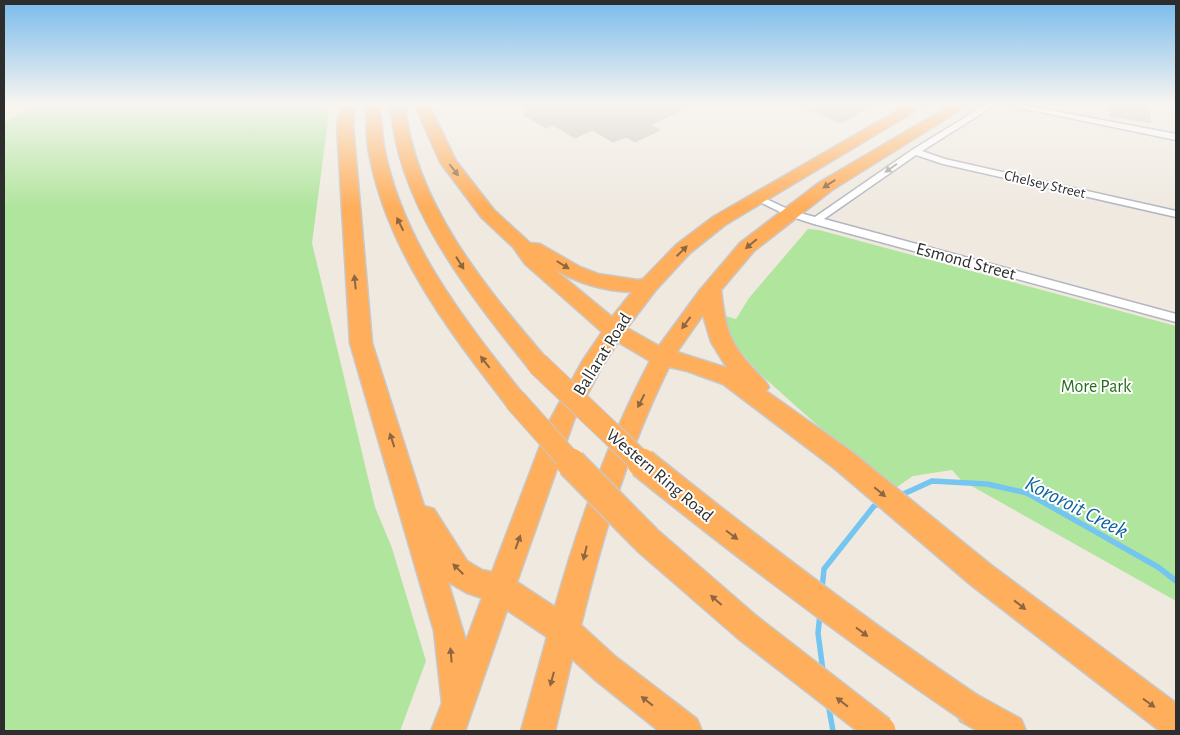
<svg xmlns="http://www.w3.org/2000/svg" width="1180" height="735" font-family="'Alegreya Sans',sans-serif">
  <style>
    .green { fill: #b0e59d }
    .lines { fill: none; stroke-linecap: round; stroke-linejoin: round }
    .stream { stroke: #74c6f0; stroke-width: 5.5 }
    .building { fill: #cac6bf; stroke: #cac6b9 }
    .street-casing { stroke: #b3b5c0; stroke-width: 3 }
    .highway-casing { stroke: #c8c8c8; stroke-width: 3 }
    .street { fill: #fff; fill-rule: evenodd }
    .highway { fill: #ffae5b; fill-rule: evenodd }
    .highway-bridge-far1-casing { stroke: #c8c8c8; stroke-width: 24; stroke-linecap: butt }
    .highway-bridge-casing { stroke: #c8c8c8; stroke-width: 32; stroke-linecap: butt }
    .highway-bridge-far1 { stroke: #ffae5b; stroke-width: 22 }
    .highway-bridge { stroke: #ffae5b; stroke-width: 29 }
    .oneway { fill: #a0a0a0 }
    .oneway2 { fill: #8c6742 }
    .labels { text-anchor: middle; stroke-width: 4; stroke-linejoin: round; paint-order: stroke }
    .far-street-label { font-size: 15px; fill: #2d2d2d; stroke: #fff }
    .street-label { font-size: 18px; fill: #2d2d2d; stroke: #fff }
    .park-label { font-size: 18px; fill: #256d1b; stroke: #fff }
    .near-water-label { font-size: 22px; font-style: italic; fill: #0d63a2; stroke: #fff }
  </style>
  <rect width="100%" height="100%" fill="#efe9e0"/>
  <path class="green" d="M38 105H330L312 243 375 507 392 548 426 661 400 731H4V121Z
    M808 229 819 230 1176 326V601L961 480 952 470 913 476 891 491 760 374 728 337 725 327V316L736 319 749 298Z"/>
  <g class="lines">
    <path class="stream" d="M899 496 932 481 987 484 1027 493 1158 567 1176 581
      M822 589 824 569 874 506 883 503
      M820 614 818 633 823 671
      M828 703 833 731"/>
  </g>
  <path class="building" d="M519 105H693L650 125 660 130 635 142 626 137 613 142 592 130 575 138 553 125 546 128 522 114 529 111Z
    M799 105H873L841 123Z
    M1110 105H1145L1148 107 1151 123 1110 116Z"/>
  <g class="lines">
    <g class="street-casing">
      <path id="street" d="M985 105H995L922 151 945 159 1176 211V217L943 164 916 155 824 219 1176 314V322L814 224 786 215 752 198 754 196H760L792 211 815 217 912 150Z
        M1006 105H1023L1176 134V140Z"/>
    </g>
    <g class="highway-casing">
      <path id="highway" d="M342 105H356L353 125 372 343 424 506 434 509 467 561 482 570 492 572 550 420 583 360 602 332 525 264 513 247 482 218 440 162 415 105H429L456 161 494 210 530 243 540 244 580 267 598 274 638 280 643 279 676 245 713 217 907 105H925L725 225 690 253 655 291 627 328 659 346 700 290 740 243 820 182 951 105H968L832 190 754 251 721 290C726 337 732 347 765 381L769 387 766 391 852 452 991 565 1176 703V731H1160L971 585 834 468 723 384 687 371 669 367C628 449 603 536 581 625L616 657 697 719 702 731H659L594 679 572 659 555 731H521L547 637 507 610 465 731H431L442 703 434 631 350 343 337 125ZM554 269C577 283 604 291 632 292L612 317ZM703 315 711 342 727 368 677 352ZM618 342 650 361C609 439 579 521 555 607L517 582 574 420 600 370ZM448 582 467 593 482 598 466 641Z
        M366 105H380C381 119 382 133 384 147 402 242 464 320 523 394L527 400 523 406 515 409 507 406C447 329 384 246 368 147 366 133 367 119 366 105Z
        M391 105H405C414 202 485 287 546 358L549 364 546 370 538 372 530 370C471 296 396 204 391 105Z
        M972 692 1021 719 1026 731H978L960 721 955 709 960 697Z"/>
    </g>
    <use href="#street" class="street"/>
    <use href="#highway" class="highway"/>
    <g class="highway-bridge-far1-casing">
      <path id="highway-bridge-far1" d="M538 364 643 464
        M515 400 572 464"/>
    </g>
    <g class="highway-bridge-casing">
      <path id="highway-bridge" d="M571 463 648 541 747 627 881 731
        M642 463C749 549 858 632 972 709"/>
    </g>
    <use href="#highway-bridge-far1" class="highway-bridge-far1"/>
    <use href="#highway-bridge" class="highway-bridge"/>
  </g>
  <defs><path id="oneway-solid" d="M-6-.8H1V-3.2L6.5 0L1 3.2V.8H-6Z" transform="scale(1.25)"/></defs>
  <use class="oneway" href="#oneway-solid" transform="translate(891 168) rotate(145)"/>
  <g class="oneway2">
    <use href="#oneway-solid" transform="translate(454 170) rotate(52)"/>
    <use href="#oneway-solid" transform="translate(829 184) rotate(147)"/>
    <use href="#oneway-solid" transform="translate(400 224) rotate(-116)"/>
    <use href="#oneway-solid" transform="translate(751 244) rotate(140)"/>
    <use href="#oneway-solid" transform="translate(682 251) rotate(-44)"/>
    <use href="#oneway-solid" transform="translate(460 263) rotate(58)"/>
    <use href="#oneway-solid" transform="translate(563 265) rotate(32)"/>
    <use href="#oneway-solid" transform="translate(355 282) rotate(-96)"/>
    <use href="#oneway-solid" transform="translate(686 323) rotate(126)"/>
    <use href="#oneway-solid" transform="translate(485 362) rotate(-128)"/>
    <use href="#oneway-solid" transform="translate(641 401) rotate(117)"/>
    <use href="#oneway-solid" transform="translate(392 440) rotate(-108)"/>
    <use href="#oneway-solid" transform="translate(880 492) rotate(40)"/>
    <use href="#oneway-solid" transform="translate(732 535) rotate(37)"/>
    <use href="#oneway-solid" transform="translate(518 542) rotate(-70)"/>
    <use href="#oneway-solid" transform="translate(585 553) rotate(104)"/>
    <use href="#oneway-solid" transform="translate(458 569) rotate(-135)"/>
    <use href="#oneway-solid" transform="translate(716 600) rotate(-139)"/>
    <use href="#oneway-solid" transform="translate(1020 605) rotate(38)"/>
    <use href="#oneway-solid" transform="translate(862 632) rotate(37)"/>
    <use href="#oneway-solid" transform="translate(451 655) rotate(-95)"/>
    <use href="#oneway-solid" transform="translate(552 679) rotate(105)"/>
    <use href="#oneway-solid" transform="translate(647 701) rotate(-142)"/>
    <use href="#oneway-solid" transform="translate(842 702) rotate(-142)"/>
    <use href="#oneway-solid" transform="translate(1149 703) rotate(36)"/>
  </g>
  <linearGradient id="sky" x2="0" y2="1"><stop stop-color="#79bbeb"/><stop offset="0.5" stop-color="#f8f5f1"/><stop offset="1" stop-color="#f8f5f1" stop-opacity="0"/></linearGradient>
  <rect width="1180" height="208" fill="url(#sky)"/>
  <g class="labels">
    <g class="far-street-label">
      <text transform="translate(1045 184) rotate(13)" y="5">Chelsey Street</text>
    </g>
    <g class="street-label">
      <text transform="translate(966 261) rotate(15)" y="6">Esmond Street</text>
      <text transform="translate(602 354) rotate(-58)" y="6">Ballarat Road</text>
      <text transform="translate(660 475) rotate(40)" y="6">Western Ring Road</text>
    </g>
    <g class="park-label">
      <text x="1096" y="392">More Park</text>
    </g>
    <g class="near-water-label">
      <text transform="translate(1077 506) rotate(27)" y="8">Kororoit Creek</text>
    </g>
  </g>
  <rect width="1180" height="735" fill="none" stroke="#2d2d2d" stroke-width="10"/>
</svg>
